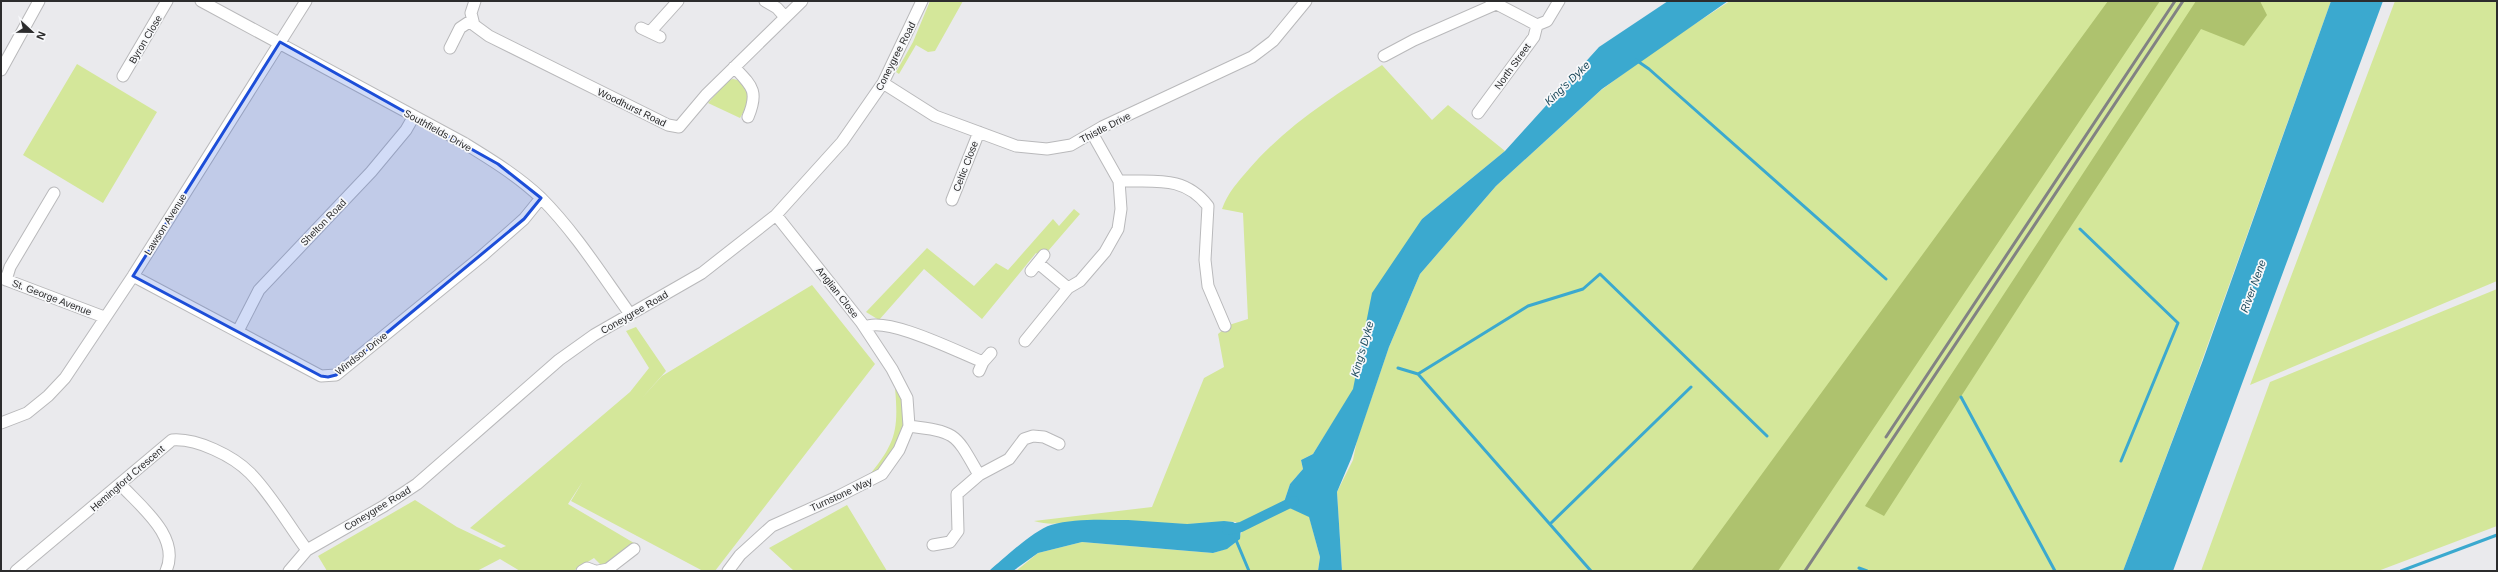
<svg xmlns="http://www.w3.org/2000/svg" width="2498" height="572" font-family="Arial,sans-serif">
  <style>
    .green { fill: #d4e79a }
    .forest { fill: #aec26e }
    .water { fill: #3ba9cf }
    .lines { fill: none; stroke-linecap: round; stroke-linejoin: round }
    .stream { stroke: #3ba9cf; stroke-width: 3 }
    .canal { stroke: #3ba9cf; stroke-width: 10 }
    .minor-casing { stroke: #b9b9bb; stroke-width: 13 }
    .minor { stroke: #fff; stroke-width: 11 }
    .rail { stroke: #828283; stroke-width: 3 }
    .marked { fill: #1d4ed8; fill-opacity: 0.2; stroke: #1d4ed8; stroke-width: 3; stroke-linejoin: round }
    .labels { text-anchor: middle; stroke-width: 3.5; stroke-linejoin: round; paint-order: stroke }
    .street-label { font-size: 10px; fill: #2c2c2d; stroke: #f7f8fa }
    .water-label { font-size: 11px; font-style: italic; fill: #1f4c5d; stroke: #f7f8fa }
  </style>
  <rect width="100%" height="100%" fill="#eaeaed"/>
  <path class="green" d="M930 1H963L935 51 928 52 916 45 899 74 896 72 913 42Z
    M1730 1H2331L2195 380 2123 571H1342L1337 492 1353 460 1357 440 1389 347 1420 274 1496 186 1600 91 1658 48Z
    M2395 1H2497V281L2250 385Z
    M77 64 157 112 103 203 23 155Z
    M1382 65 1432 120 1448 105 1505 151 1422 219 1360 344 1354 389 1313 454 1301 460 1303 469 1290 484 1283 505 1309 516 1320 557 1318 571H1016L1038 553 1082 542 1213 553C1227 549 1238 545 1242 531L1236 522C1219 521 1203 524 1187 524 1153 524 1119 520 1085 521 1064 521 1055 527 1034 521L1152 507 1204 378 1224 367 1218 334 1229 325 1248 319 1243 213 1222 209C1228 192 1238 182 1249 169 1287 125 1334 96 1382 65Z
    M733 79C746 81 747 88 750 101L740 118 708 103 718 92 717 89 726 81Z
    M1074 209 1080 214 1042 258 1036 253 982 319 924 269 879 320 866 312 927 248 974 286 996 263 1008 270 1053 219 1059 226Z
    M812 285 875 364 715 571H703L571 501 583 481 568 504 634 543 603 567 594 558 573 571H520L500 559 477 571H327L318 556 415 500 457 527 501 548 506 546 470 528 630 392 649 368 626 331 636 327 666 371 642 398 662 376Z
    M2497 289V526L2378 571H2201L2270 382Z
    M895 388H900C902 397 906 409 905 419 904 443 886 464 867 478 895 444 899 432 895 388Z
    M847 505 887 571H794L769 548Z"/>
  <path class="forest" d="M2108 1H2160L1778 571H1691Z
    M2196 1H2260L2267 15 2244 46 2201 29 2060 243 1884 516 1865 506Z"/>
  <path class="water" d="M1668 1H1728L1602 89 1496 186 1420 274 1389 347 1351 459 1337 492 1342 571H1318L1320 557 1309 517 1283 505 1290 484 1303 469 1301 460 1313 454 1353 389 1372 293 1422 219 1505 151 1599 47Z
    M2331 1H2383L2173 571H2123L2203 360Z
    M1128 520 1187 524 1224 521 1233 522 1241 527 1240 539 1227 549 1213 553 1082 542 1038 553 1013 571H989C1003 559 1034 530 1051 525 1075 518 1103 520 1128 520Z"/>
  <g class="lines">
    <path class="stream" d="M1636 60 1649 69 1886 279
      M2080 229 2178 323 2121 461
      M1398 368 1418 374 1528 306 1583 289 1600 274 1767 436
      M1418 374 1591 571
      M1961 397 2055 571
      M1550 524 1691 387
      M1236 540 1249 571
      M1859 568 1867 571
      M2401 571 2497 535"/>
    <path class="canal" d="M1227 530 1241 527 1294 501"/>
    <g class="minor-casing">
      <path id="minor" d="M201 1 464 143C490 159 518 176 541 198 575 232 602 275 630 314
        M475 1 471 13 474 25 489 36 668 125 679 127 706 95 802 1
        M765 1 777 8 785 17
        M1491 1 1537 25
        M1537 25 1547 21 1559 1
        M641 28 660 37
        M650 32 678 1
        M450 48 460 28 472 20
        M1384 56 1414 40 1496 4
        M734 67C752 86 759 91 748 117
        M1 70 39 1
        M123 76 167 1
        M883 83 935 116 1016 146 1047 149 1071 145 1102 127 1252 57 1273 41 1306 1
        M1478 113 1534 37 1537 25
        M1119 181C1155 182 1184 175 1208 206L1205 260 1208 286 1225 326
        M952 200 979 132
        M1031 271 1044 255
        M133 276 321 376 336 375 482 256 524 219 541 198
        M1 278 104 317
        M6 280 10 267 54 193
        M1068 288 1080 281 1105 252 1118 229 1121 209 1119 181 1092 133
        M865 327C887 316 958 352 983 362
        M238 331 259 290 371 172 406 130 414 116
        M1025 341 1068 288 1038 263
        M979 371 983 362 991 353
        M1 423 27 413 48 396 65 378 133 276 306 1
        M909 426C957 432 955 433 979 475
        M120 484C141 507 181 537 166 571
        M933 545 950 542 958 531 957 494 979 475 1009 459 1024 439 1033 436 1044 437 1059 444
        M16 571 172 440C197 438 233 456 250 473 271 494 289 526 307 550
        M289 571 307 550 384 506 417 484 559 360 594 335 702 273 776 215 842 142 883 83 922 1
        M582 571 587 568 595 571
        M598 571 608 569 634 549
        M728 571 740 555 772 526 837 497 882 474 899 450 909 426 907 398 892 369 861 322 776 215"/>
    </g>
    <use href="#minor" class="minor"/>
    <path class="rail" d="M1886 437 2175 1
      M1805 571 2183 1"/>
  </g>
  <path class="marked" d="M280 42 498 164 541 198 524 219 336 375 328 377 321 376 133 276Z"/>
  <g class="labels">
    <g class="street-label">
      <text transform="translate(145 39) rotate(-59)" y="4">Byron Close</text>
      <text transform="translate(895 56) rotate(-63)" y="4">Coneygree Road</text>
      <text transform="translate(1512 66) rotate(-54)" y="4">North Street</text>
      <text transform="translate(632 107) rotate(26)" y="4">Woodhurst Road</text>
      <text transform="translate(1105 127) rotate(-27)" y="4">Thistle Drive</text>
      <text transform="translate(438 130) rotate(29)" y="4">Southfields Drive</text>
      <text transform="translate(965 166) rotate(-69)" y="4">Celtic Close</text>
      <text transform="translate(323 222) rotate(-46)" y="4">Shelton Road</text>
      <text transform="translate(165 224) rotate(-58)" y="4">Lawson Avenue</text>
      <text transform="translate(838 292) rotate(52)" y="4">Anglian Close</text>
      <text transform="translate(52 297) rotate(21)" y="4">St. George Avenue</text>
      <text transform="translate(634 312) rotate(-30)" y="4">Coneygree Road</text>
      <text transform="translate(361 353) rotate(-38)" y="4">Windsor Drive</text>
      <text transform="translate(127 478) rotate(-41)" y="4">Hemingford Crescent</text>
      <text transform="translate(841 494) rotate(-25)" y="4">Turnstone Way</text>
      <text transform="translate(377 508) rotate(-31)" y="4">Coneygree Road</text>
    </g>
    <g class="water-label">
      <text transform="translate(1567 83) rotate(-44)" y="4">King's Dyke</text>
      <text transform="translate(2253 286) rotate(-70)" y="4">River Nene</text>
      <text transform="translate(1362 349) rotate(-74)" y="4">King's Dyke</text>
    </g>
  </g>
  <rect width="2498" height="572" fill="none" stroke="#2c2c2d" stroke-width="4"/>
  <g transform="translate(32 32) rotate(112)" stroke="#f7f8fa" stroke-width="3" paint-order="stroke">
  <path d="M0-3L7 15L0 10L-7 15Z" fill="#2c2c2d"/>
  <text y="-6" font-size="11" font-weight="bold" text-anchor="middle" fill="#2c2c2d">N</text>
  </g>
</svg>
